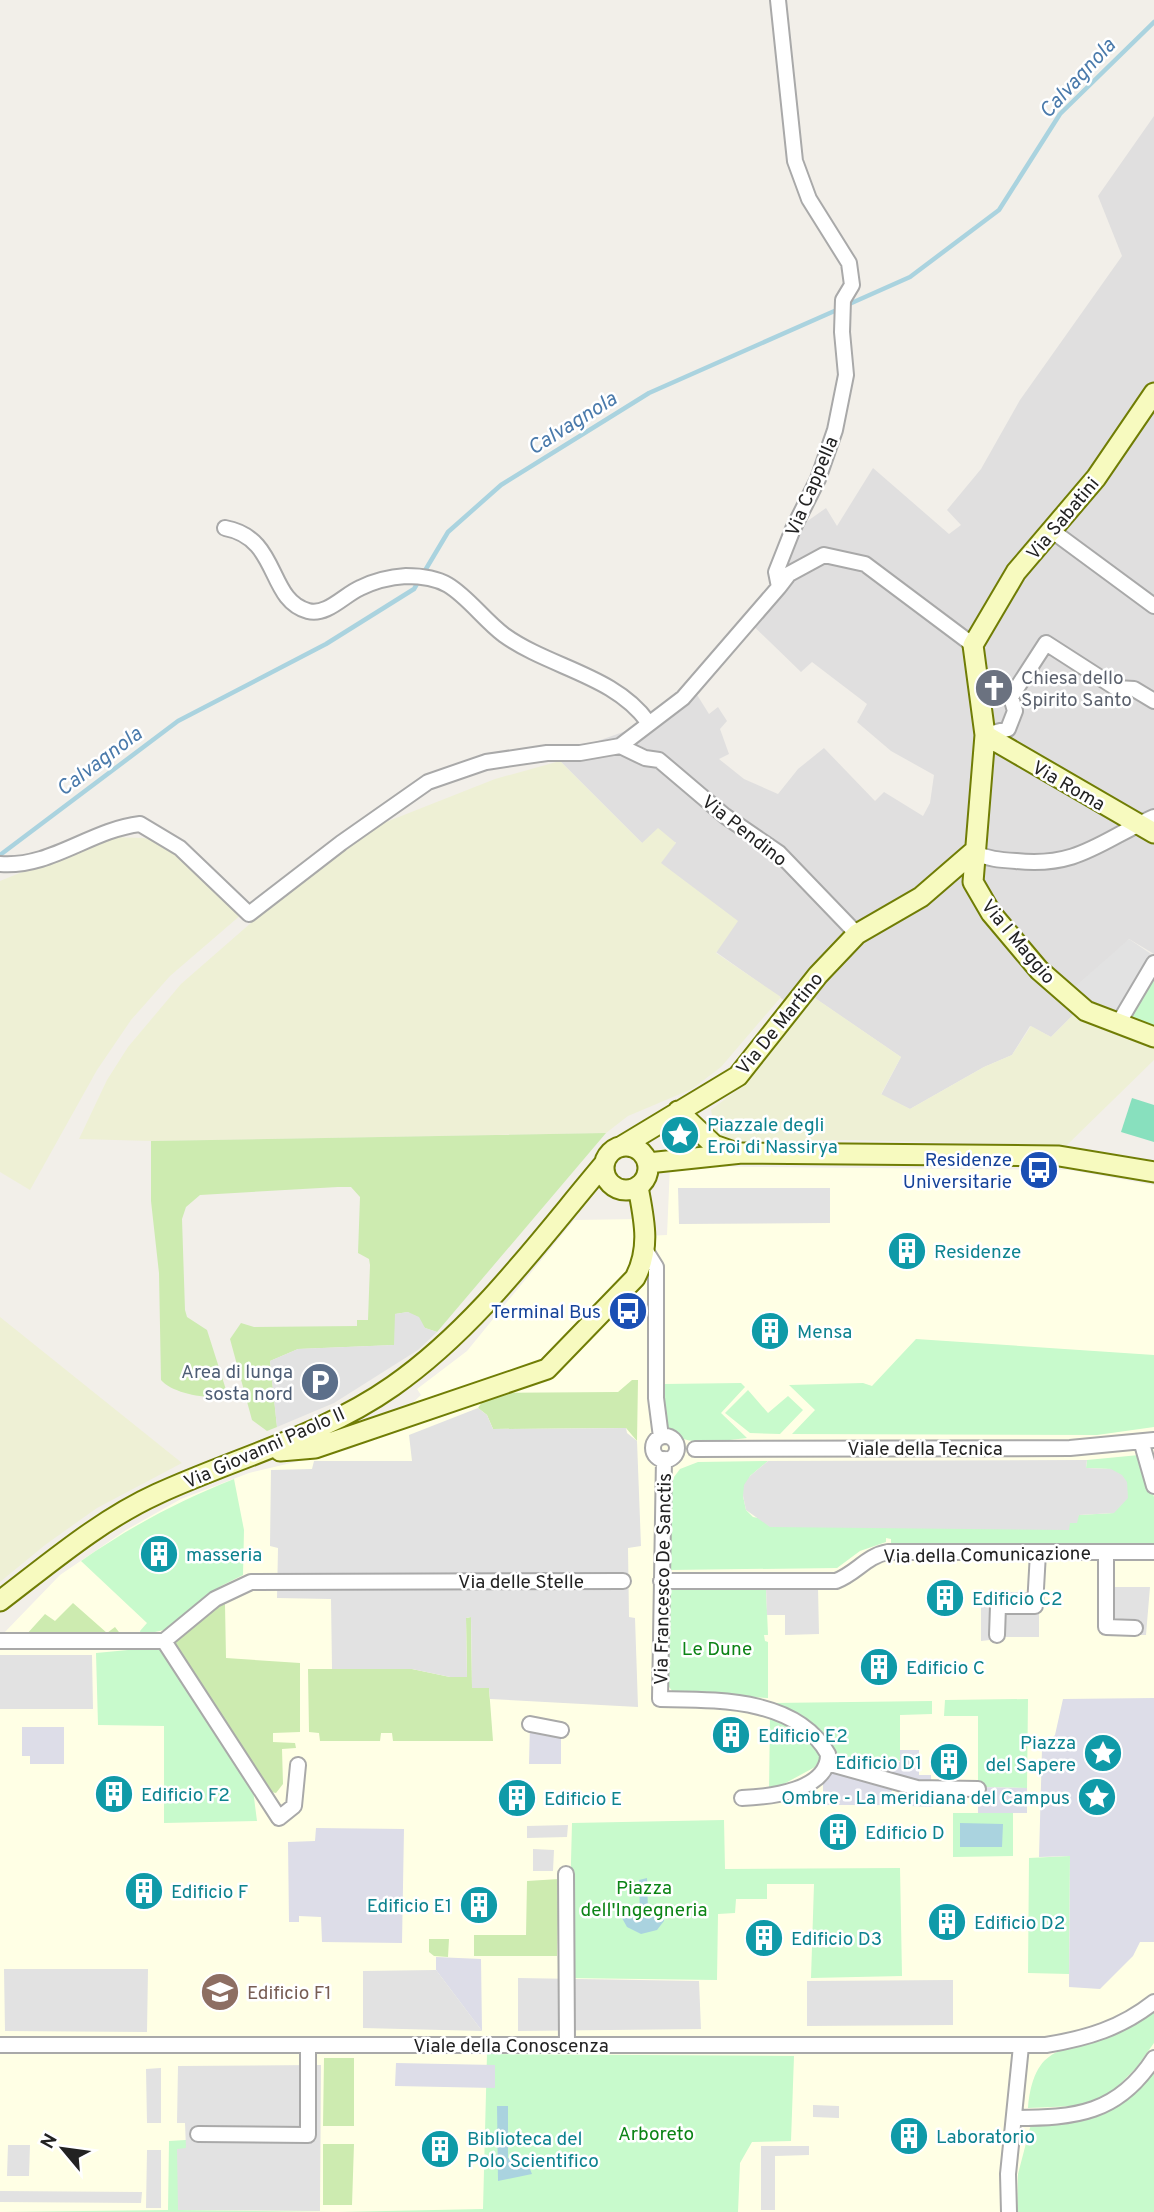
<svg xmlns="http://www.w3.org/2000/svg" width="1154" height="2212" font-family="Overpass,sans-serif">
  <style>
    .residential { fill: #e0dfdf }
    .education { fill: #ffffe5 }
    .farmland { fill: #eef0d5 }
    .grass { fill: #cdebb0 }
    .park { fill: #c8facc }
    .pitch { fill: #88e0be }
    .parking { fill: #e2e2e2 }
    .plaza { fill: #dddde8 }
    .water { fill: #aad3df }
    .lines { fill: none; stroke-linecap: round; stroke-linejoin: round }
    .stream { stroke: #aad3df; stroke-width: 4.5 }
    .street-casing { stroke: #a9a9a9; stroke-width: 18 }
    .secondary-casing { stroke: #707d05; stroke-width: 23 }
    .street { stroke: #fff; stroke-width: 14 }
    .secondary { stroke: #f7fabf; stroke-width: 19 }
    .labels { text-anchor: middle; stroke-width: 5; stroke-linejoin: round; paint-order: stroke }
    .street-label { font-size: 19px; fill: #222; stroke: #fff }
    .worship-label { font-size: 19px; fill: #5b616d; stroke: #fff; text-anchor: start }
    .culture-label { font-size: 19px; fill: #0d838f; stroke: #fff; text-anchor: start }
    .transit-label { font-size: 19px; fill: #164399; stroke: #fff; text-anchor: end }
    .service-label { font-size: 19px; fill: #4e5e75; stroke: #fff; text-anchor: end }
    .park-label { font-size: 19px; fill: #0c8416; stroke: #fff }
    .education-label { font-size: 19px; fill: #785e54; stroke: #fff; text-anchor: start }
    .water-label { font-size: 21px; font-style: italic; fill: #4a7aab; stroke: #fff }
  </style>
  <rect width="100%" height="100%" fill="#f2efe9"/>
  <path class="residential" d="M1154 116V954L1129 939 1083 1005 1051 1037 1030 1026 1012 1055 984 1067 910 1109 881 1095 901 1057 816 999 802 1013 716 952 737 921 660 863 676 842 642 843 549 750 581 747 637 727 689 682 709 714 718 707 727 721 720 729 729 754 719 759 744 779 778 794 798 769 824 748 875 801 884 792 923 816 930 803 934 775 891 751 857 722 867 704 812 662 801 672 743 616 769 588 776 557 799 527 826 508 837 526 873 468 949 534 961 525 947 510 981 469 1020 400 1122 256 1098 196Z"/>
  <path class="education" d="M670 1166 1070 1170 1154 1185V2212H0V1647L3 1634 60 1575 126 1530 181 1499 249 1473 350 1449 376 1437 421 1395 417 1389 467 1351 574 1220 638 1219 644 1236 667 1235Z"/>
  <path class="farmland" d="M560 761 642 843 658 828 676 843 661 863 738 921 716 953 781 997 721 1067 692 1089 628 1116 606 1133 151 1141 79 1139 107 1080 128 1047 181 984 292 887 381 824 495 779Z
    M109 837 144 838 165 843 242 914 170 976 131 1020 97 1070 30 1190 0 1172V881Z
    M815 998 901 1057 881 1094 910 1109 984 1067 1012 1055 1031 1026 1051 1037 1074 1014 1154 1044V1060L1067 1145 845 1140 718 1143 711 1110 738 1089Z
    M0 1317 182 1463 97 1508 45 1545 0 1582Z"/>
  <path class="grass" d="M606 1133 437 1332 425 1328 408 1312 395 1314V1345L298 1349 270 1361 277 1427 267 1431 252 1420 230 1339 241 1323 254 1327 357 1326V1320H368L370 1265 369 1259 358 1253 360 1197 351 1187H338L200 1195 186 1207 182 1219 185 1310 187 1317 207 1330 228 1396C210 1400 173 1394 161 1380L159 1273 151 1201V1141Z
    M632 1380H638L637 1441 626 1428 493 1429 487 1415 478 1408 488 1393 618 1392Z
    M73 1603 107 1633 115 1627 122 1636 26 1635 45 1614 55 1621Z
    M225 1604 226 1658 300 1663V1732L273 1733V1742L295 1743 296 1748 282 1749 283 1784 276 1793 271 1792 171 1645 215 1607Z
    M471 1617 472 1687 489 1688 493 1741H393L392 1733H381L380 1741H320L319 1733 309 1732 308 1669H412L450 1677H467L466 1618Z
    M559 1879 557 1956H474V1935H526L527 1881Z
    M429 1939H449L448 1957 434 1956 429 1952Z
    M324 2058H354V2126H323Z
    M323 2144H354L352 2205H323Z"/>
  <path class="park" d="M1154 956V1034L1116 1021Z
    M916 1339 1154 1355V1427L1097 1435 792 1434 815 1410 789 1385 863 1383 872 1386Z
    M741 1383 745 1387 721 1413 747 1438C726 1440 681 1449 667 1428 660 1418 663 1397 663 1384Z
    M748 1390 768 1413 788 1396 803 1410 780 1434 750 1433 725 1413Z
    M1139 1455 1154 1497V1545L891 1546V1539L886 1538V1542L860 1551 837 1568 669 1570 668 1499 674 1477 680 1469 698 1462 768 1461 750 1476 743 1496 746 1510 753 1517 806 1527 1070 1522 1079 1515 1114 1513 1111 1469 1086 1468 1087 1460Z
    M234 1479 244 1530 243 1575 221 1586 164 1630 141 1635 140 1631 147 1623 81 1561C130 1527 178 1501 234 1479Z
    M670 1588H766L768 1635H764L765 1641 768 1642V1698L674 1693 669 1687Z
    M160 1647 253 1790 257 1821 164 1823V1726L98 1725 96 1653Z
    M1028 1699 1027 1788 978 1787V1716H944L945 1700Z
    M932 1701V1714L900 1715V1761L837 1760 790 1715 772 1703Z
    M770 1716C786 1723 817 1740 821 1758L815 1767 769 1792Z
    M953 1813H1013V1856L953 1857Z
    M724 1820 725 1869 900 1868 902 1976 811 1978 814 1884H767V1899H736L735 1913 718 1914 717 1980 568 1978 572 1823Z
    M1070 1856 1069 1974 1028 1973 1029 1858Z
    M1154 2007V2043L1136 2068 1110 2094 1076 2106 1028 2108C1035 2036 1071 2055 1118 2032 1131 2026 1143 2015 1154 2007Z
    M487 2054 794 2056 791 2141 752 2142 740 2163 738 2212H338L483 2209Z
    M1154 2071V2212H1017L1018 2174 1031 2124C1087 2123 1118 2116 1154 2071Z
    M186 2140V2149H178V2210L332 2212H0L168 2210 169 2141Z"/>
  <path class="pitch" d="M1132 1098 1154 1105V1142L1121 1132Z"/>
  <path class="parking" d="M1129 939 1154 956 1116 1021 1069 992Z
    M678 1188H830V1223L679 1224Z
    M408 1312 419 1317 425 1328 437 1332 418 1350 334 1403 277 1427 270 1361 298 1349 394 1345 395 1314Z
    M478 1408 487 1415 493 1429 626 1428 627 1433 637 1441 641 1546 628 1548 629 1617 635 1618 638 1707 490 1699 489 1688H472L471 1617 466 1618 467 1677H450L412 1669H332L331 1599 277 1598 278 1548 270 1546 271 1470 312 1469 314 1461H412L409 1435Z
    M1087 1460 1086 1468 1111 1469 1122 1475 1127 1482 1128 1498 1114 1513 1079 1515 1077 1523H1070L1069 1530 770 1527 746 1510 743 1496 744 1485 750 1476 768 1461Z
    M818 1587 819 1634 785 1635V1615H767L766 1588Z
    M1101 1587H1150L1146 1635H1101Z
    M989 1592H1039V1637H990V1640L981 1641V1603H989Z
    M0 1655H92L93 1709H0Z
    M568 1825 567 1837 527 1838V1826Z
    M533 1849 554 1850 553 1871H533Z
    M4 1969H148L147 2032 5 2031Z
    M436 1970 482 2031 363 2028V1971Z
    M518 1978 699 1981 701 2029 518 2031Z
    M953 1980V2025L807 2026V1981Z
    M321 2065 320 2211 178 2210 177 2149 186 2148 185 2123H177L178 2066Z
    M161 2068V2123H147L146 2069Z
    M813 2105 839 2106V2118L813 2117Z
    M8 2145H30L29 2176H7Z
    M761 2146H809V2155L775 2156V2210H761Z
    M147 2150H161V2208H146Z
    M0 2191 142 2192 141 2203 0 2202Z"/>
  <path class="plaza" d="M1154 1698V1942H1140L1133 1956 1100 1989 1069 1987 1070 1856 1039 1857 1042 1749 1055 1735 1063 1699Z
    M530 1724 561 1725V1764H529Z
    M22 1727H64V1764H30V1756H22Z
    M900 1750H919V1775H931L932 1807 911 1806 910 1790 892 1789 891 1805H823V1769L828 1757 900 1762Z
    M978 1787 1027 1788V1813H978Z
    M316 1828 404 1829 402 1943 322 1942 321 1917 299 1916V1922H289L288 1842 315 1841Z
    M436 1957 481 1959 482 2031 436 1970Z
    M396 2063 495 2065V2088L395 2086Z"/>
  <path class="water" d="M960 1823 1003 1824 1002 1847H960Z
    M647 1878 648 1911 664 1907V1921L657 1930 641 1934 627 1927 622 1918 640 1913 639 1880Z
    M497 2106H508V2158L525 2157 532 2174 498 2181Z"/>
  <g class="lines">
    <path class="stream" d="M847 305 910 277 999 210 1060 114 1154 22
      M0 855 178 721 326 644 414 589 448 532 501 485 649 393 839 309"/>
    <g class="street-casing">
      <path id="street" d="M778 0 795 161 809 199 849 263 852 285 843 300 842 332 846 375 835 430 818 479 793 529 776 572 779 587 789 574 824 555 865 564 973 645
        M225 528C280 538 267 600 308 611 327 616 344 595 360 588 374 581 391 577 406 576 420 576 436 578 448 585 468 597 484 620 504 635 550 668 614 675 648 722
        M1051 530 1154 606
        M985 735 1008 729 1015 711 1011 697 1046 643 1116 688 1134 689 1154 701
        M620 746 645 758 659 760 725 816 779 853 857 934
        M973 852C987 859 1000 860 1016 861 1078 868 1102 840 1154 817
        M0 864C51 868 90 830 140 824L180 848 249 914 341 843 428 782 486 762 547 753H580L620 746 683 698 779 587
        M1118 1024 1154 963
        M646 1251 656 1267V1398L661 1437
        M653 1448a12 12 0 1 1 24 0a12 12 0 1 1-24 0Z
        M1142 1444 1154 1486
        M695 1449 1070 1448 1154 1440
        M664 1459 660 1699C715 1700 796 1697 828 1754 829 1791 768 1797 742 1798
        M1106 1552V1627L1135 1628
        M661 1581H836C857 1573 866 1556 888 1552H1154
        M997 1635 998 1606H1035L1038 1553
        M0 1641H164L215 1599 251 1582 623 1581
        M164 1641 279 1818 294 1806 298 1765
        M530 1724 561 1730
        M827 1763 917 1788 978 1789
        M566 1874 567 2045
        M0 2045H1046C1088 2038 1121 2028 1154 2002
        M1014 2118C1075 2118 1118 2114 1154 2058
        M198 2134 308 2135V2045
        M1009 2212 1008 2174 1021 2046"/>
    </g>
    <g class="secondary-casing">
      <path id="secondary" d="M1154 393 1096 478 1016 572 973 645 985 735 973 882 991 913 1039 970 1086 1011 1154 1037
        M985 735 1154 833
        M678 1111 714 1145 734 1152
        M604 1168a22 22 0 1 1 44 0a22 22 0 1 1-44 0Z
        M622 1146 738 1076 818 975 857 934 921 897 973 852
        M648 1163 742 1153 1059 1156 1154 1172
        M280 1451 315 1448 547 1369 635 1278C651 1248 644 1219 638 1187
        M0 1601C50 1563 100 1520 157 1494 235 1458 322 1436 393 1386 476 1328 539 1241 604 1164"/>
    </g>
    <use href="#street" class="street"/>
    <use href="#secondary" class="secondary"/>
  </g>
  <defs>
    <g id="church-disc" transform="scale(2.0125)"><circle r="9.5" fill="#6b7280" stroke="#fff"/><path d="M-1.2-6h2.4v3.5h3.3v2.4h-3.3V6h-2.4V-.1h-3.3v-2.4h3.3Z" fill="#fff"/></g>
    <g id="sight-disc" transform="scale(2.0125)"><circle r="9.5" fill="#0f9aa8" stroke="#fff"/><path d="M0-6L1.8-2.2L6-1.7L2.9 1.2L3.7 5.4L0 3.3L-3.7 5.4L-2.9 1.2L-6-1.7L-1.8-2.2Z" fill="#fff"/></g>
    <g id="bus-disc" transform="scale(2.0125)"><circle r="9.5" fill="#1a4fb4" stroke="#fff"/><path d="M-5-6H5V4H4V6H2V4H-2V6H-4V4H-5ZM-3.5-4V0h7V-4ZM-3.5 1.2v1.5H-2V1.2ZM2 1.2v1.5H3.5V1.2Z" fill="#fff"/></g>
    <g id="building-disc" transform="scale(2.0125)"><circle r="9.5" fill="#0f9aa8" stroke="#fff"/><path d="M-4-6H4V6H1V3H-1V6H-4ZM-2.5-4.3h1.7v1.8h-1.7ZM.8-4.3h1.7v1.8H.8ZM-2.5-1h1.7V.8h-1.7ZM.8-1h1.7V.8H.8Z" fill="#fff"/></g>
    <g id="parking-disc" transform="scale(2.0125)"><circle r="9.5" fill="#5c6f8a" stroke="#fff"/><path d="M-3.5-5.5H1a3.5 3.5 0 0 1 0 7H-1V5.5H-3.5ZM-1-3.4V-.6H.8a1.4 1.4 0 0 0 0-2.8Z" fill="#fff"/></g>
    <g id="university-disc" transform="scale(2.0125)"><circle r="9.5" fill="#8d6e63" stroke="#fff"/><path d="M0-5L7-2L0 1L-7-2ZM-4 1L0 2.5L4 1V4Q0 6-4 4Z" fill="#fff"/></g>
  </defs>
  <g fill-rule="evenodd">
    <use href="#church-disc" x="994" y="688"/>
    <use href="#sight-disc" x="680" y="1135"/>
    <use href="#bus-disc" x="1039" y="1170"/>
    <use href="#building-disc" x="907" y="1251"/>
    <use href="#bus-disc" x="628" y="1311"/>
    <use href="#building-disc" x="770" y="1331"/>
    <use href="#parking-disc" x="320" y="1382"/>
    <use href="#building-disc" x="159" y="1554"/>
    <use href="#building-disc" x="945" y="1598"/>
    <use href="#building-disc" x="879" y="1667"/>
    <use href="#building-disc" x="731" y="1735"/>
    <use href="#sight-disc" x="1103" y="1753"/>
    <use href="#building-disc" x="949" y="1762"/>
    <use href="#building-disc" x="114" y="1794"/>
    <use href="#sight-disc" x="1097" y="1797"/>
    <use href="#building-disc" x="517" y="1798"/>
    <use href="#building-disc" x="838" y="1832"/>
    <use href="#building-disc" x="144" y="1891"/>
    <use href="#building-disc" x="479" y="1905"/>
    <use href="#building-disc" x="947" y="1922"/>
    <use href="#building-disc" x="764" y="1938"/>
    <use href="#university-disc" x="220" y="1992"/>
    <use href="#building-disc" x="909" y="2136"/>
    <use href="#building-disc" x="440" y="2149"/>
  </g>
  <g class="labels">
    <g class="street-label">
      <text transform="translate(811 486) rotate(-67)" y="7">Via Cappella</text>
      <text transform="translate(1062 518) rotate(-50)" y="7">Via Sabatini</text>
      <text transform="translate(1069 785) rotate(30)" y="7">Via Roma</text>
      <text transform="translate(745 830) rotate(38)" y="7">Via Pendino</text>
      <text transform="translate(1019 941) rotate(50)" y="7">Via I Maggio</text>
      <text transform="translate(779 1023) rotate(-51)" y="7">Via De Martino</text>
      <text transform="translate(264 1447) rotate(-24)" y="7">Via Giovanni Paolo II</text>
      <text x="925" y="1455">Viale della Tecnica</text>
      <text transform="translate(987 1554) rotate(-1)" y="7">Via della Comunicazione</text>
      <text transform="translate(662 1579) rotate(-89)" y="7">Via Francesco De Sanctis</text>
      <text x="521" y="1588">Via delle Stelle</text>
      <text x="511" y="2052">Viale della Conoscenza</text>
    </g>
    <g class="worship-label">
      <text x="1021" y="684">Chiesa dello<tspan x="1021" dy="22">Spirito Santo</tspan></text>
    </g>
    <g class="culture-label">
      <text x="707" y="1131">Piazzale degli<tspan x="707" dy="22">Eroi di Nassirya</tspan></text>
      <text x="934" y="1258">Residenze</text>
      <text x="797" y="1338">Mensa</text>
      <text x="186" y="1561">masseria</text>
      <text x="972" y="1605">Edificio C2</text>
      <text x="906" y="1674">Edificio C</text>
      <text x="758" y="1742">Edificio E2</text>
      <text x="1076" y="1749" text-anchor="end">Piazza<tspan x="1076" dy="22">del Sapere</tspan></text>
      <text x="922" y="1769" text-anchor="end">Edificio D1</text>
      <text x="141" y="1801">Edificio F2</text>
      <text x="1070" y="1804" text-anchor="end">Ombre - La meridiana del Campus</text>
      <text x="544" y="1805">Edificio E</text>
      <text x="865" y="1839">Edificio D</text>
      <text x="171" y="1898">Edificio F</text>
      <text x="452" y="1912" text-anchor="end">Edificio E1</text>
      <text x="974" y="1929">Edificio D2</text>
      <text x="791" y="1945">Edificio D3</text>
      <text x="936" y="2143">Laboratorio</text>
      <text x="467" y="2145">Biblioteca del<tspan x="467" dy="22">Polo Scientifico</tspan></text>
    </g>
    <g class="transit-label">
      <text x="1012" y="1166">Residenze<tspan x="1012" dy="22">Universitarie</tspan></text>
      <text x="601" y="1318">Terminal Bus</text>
    </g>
    <g class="service-label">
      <text x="293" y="1378">Area di lunga<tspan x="293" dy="22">sosta nord</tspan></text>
    </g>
    <g class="park-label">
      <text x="717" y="1655">Le Dune</text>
      <text x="644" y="1894">Piazza<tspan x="644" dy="22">dell'Ingegneria</tspan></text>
      <text x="656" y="2140">Arboreto</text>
    </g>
    <g class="education-label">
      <text x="247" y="1999">Edificio F1</text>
    </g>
    <g class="water-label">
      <text transform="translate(1077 78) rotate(-47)" y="7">Calvagnola</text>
      <text transform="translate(572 423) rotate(-32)" y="7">Calvagnola</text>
      <text transform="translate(99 761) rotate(-37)" y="7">Calvagnola</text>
    </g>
  </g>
  <g transform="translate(63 2149) rotate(299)" stroke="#ffffff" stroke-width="5" paint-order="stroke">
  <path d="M0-5L12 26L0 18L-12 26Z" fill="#222222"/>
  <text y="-10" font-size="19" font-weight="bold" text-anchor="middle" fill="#222222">N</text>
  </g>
</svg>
